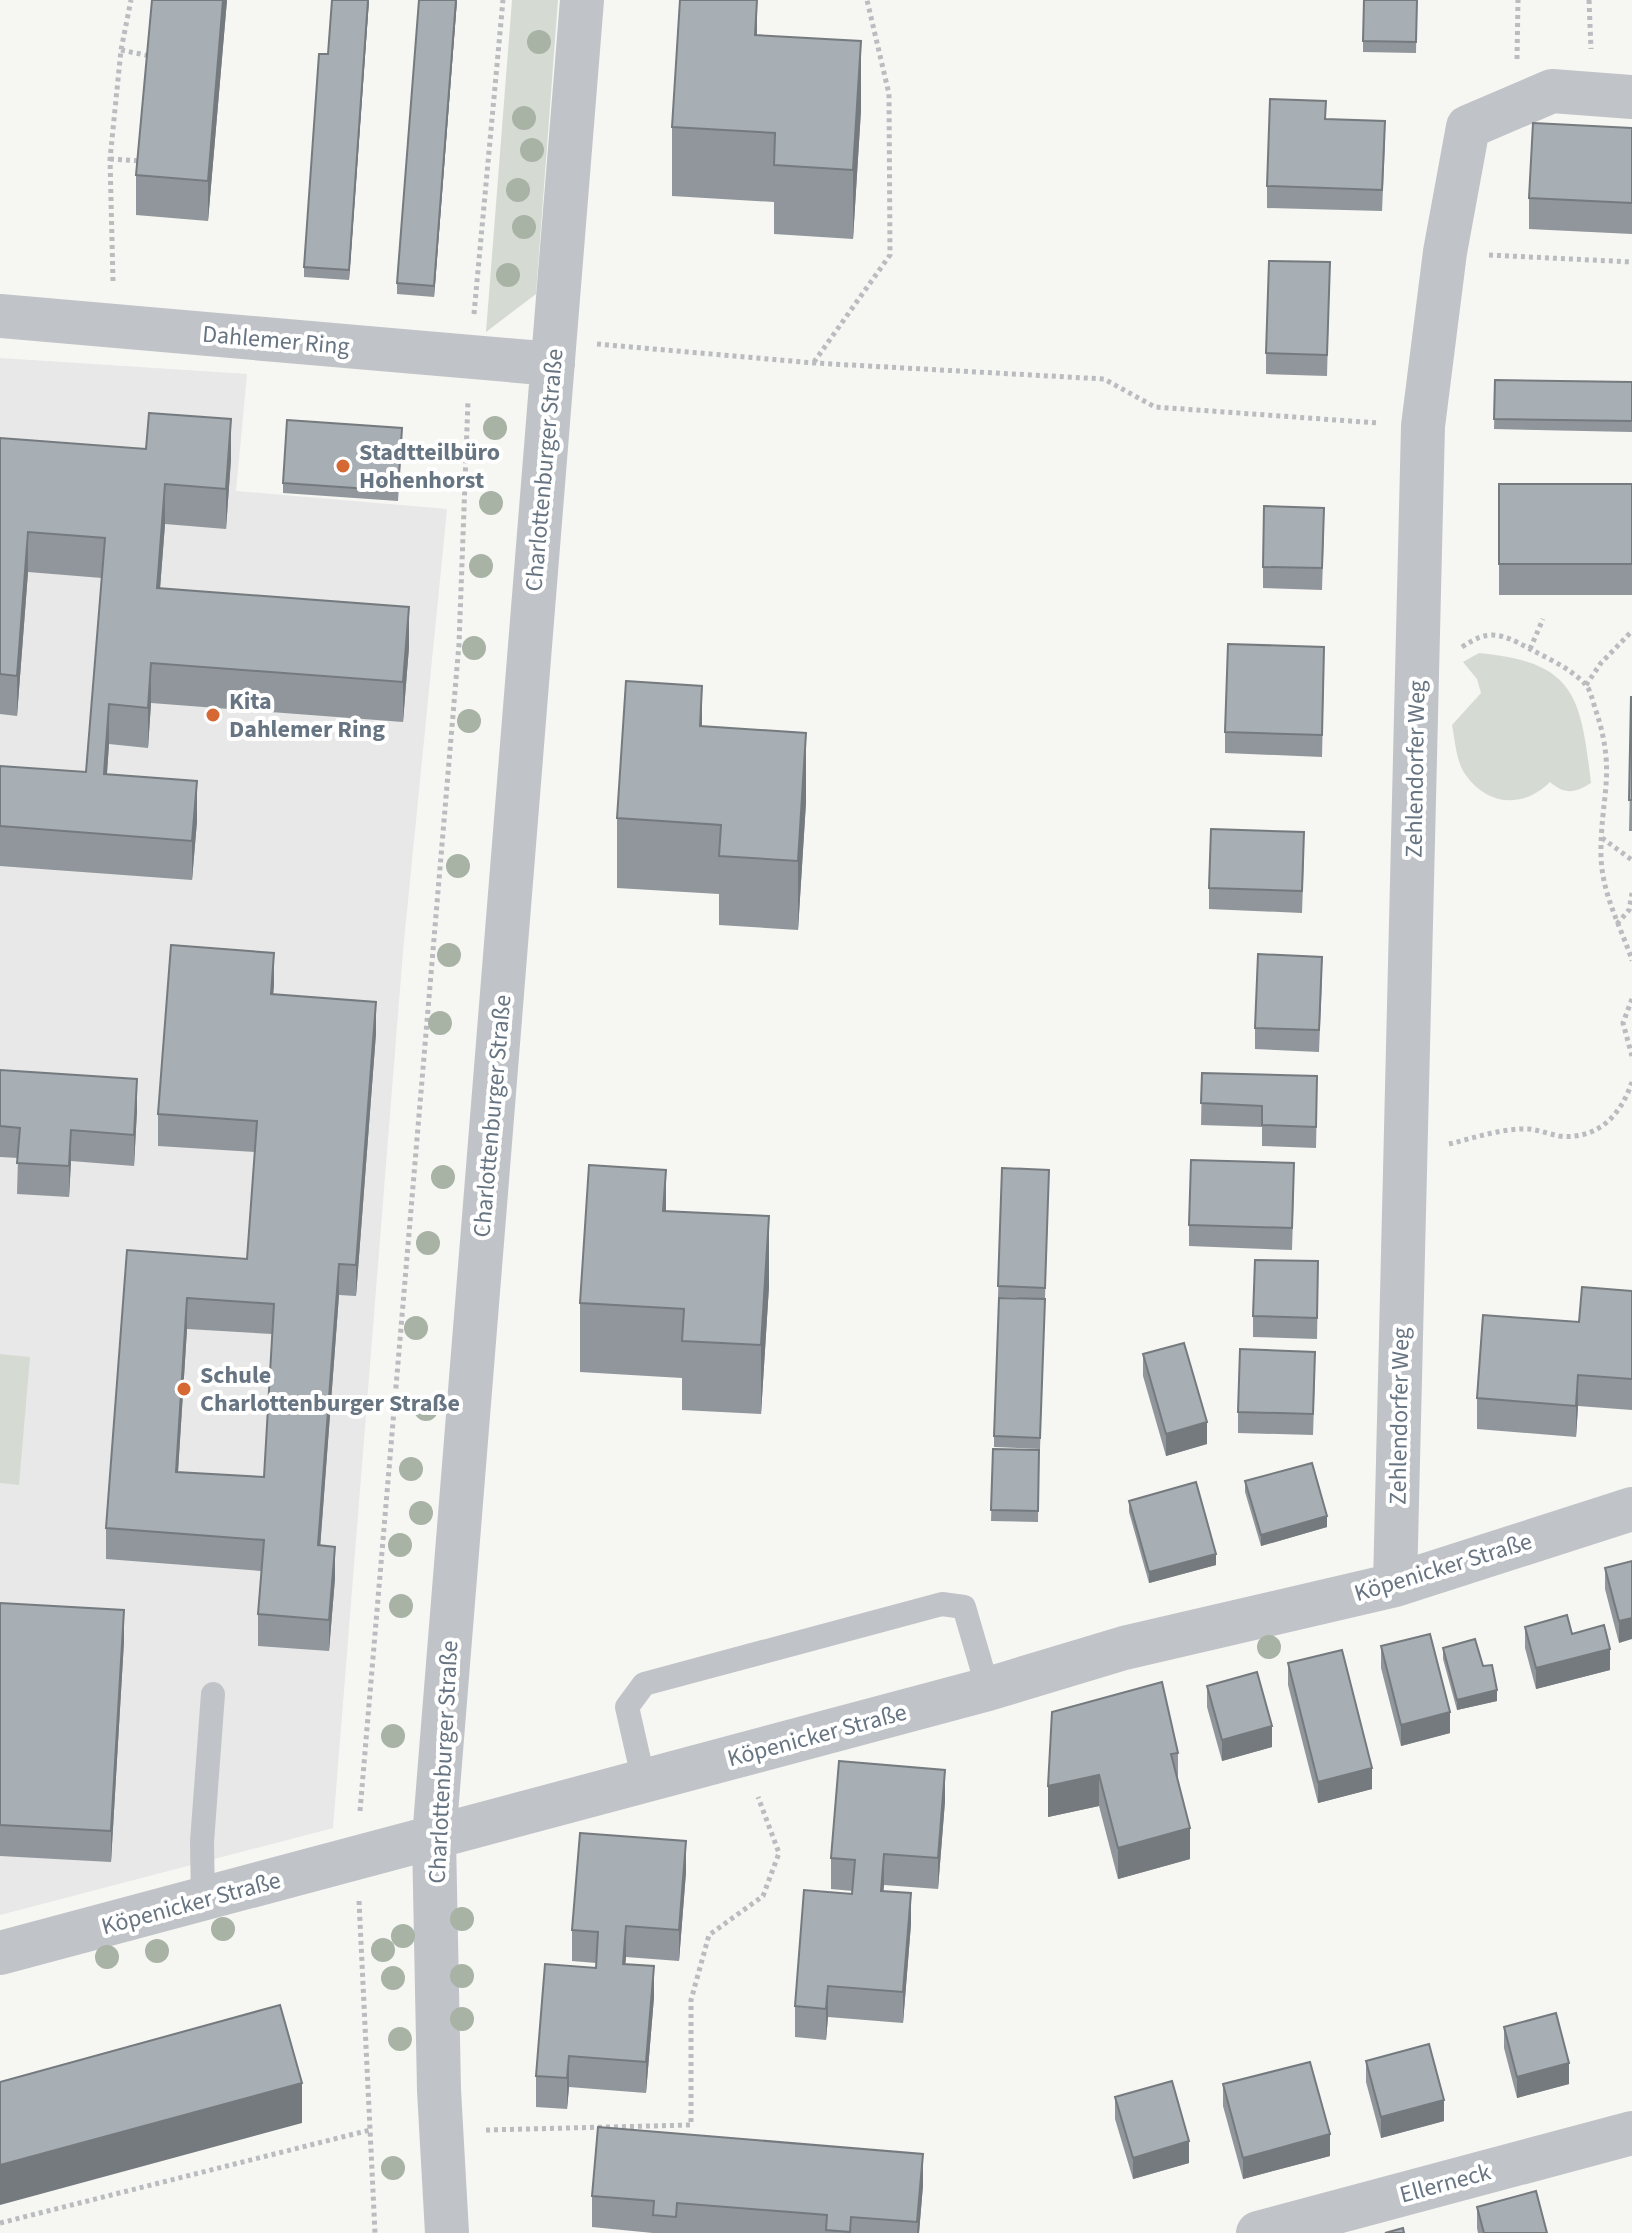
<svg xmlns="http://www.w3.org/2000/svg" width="1632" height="2233" font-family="'Source Sans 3',sans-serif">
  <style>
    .built { fill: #e7e8e7 }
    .green { fill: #d5dbd3 }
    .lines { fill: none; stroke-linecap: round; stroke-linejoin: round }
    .path { stroke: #babcbf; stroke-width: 5; stroke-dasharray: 4 4; stroke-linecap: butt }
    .lane { stroke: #c0c3c7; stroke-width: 24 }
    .street { stroke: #c0c3c7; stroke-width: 44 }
    .tree { fill: #a8b2a5 }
    .wall { fill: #90969b; fill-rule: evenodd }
    .shaded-wall { fill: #757a7e }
    .building { fill: #a7aeb4; stroke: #757a7e; stroke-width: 2; fill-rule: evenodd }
    .poi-dot { fill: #d66834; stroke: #fff; stroke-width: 3 }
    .labels { text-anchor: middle; stroke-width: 8; stroke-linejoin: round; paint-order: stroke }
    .street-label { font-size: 24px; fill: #677482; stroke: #fff }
    .poi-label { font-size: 24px; font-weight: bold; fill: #677482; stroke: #fff; text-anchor: start }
  </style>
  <rect width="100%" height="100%" fill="#f6f6f3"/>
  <path class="built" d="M0 358 247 374 236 491 447 509 403 951 333 1828 0 1915Z"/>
  <path class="green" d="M512 0H558L536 294 486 332Z
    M1479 653C1575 662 1581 696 1591 783 1575 793 1565 795 1550 782 1523 809 1487 806 1465 774 1456 761 1455 740 1452 725L1481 693 1477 679 1463 662Z
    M0 1354 30 1357 19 1485 0 1483Z"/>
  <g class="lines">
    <path class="path" d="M1589 0 1591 49
      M121 50 150 56
      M1517 59 1518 0
      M110 159 141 161
      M1489 255 1632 262
      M113 281 110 159 121 50 131 0
      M474 314 503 0
      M597 344 814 363 1104 379 1155 407 1378 423
      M814 362 890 255 889 94 867 0
      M1462 647C1488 629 1501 633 1528 648 1547 658 1570 668 1585 684 1591 690 1593 703 1596 711 1617 774 1600 797 1601 856 1602 894 1620 925 1632 960
      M1530 649 1543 619
      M1586 685 1601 663 1632 631
      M1602 838 1632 860
      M1617 924 1629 910 1632 893
      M1632 999 1623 1023 1632 1056
      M1449 1144C1474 1138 1502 1128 1529 1129 1539 1130 1549 1134 1559 1136 1597 1140 1620 1117 1632 1082
      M360 1811 459 644 468 401
      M359 1901 375 2233
      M486 2130 691 2125V2000L709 1935 763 1896 779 1853 758 1797
      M0 2223 370 2130"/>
    <path class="lane" d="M644 1782 627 1707 644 1684 942 1604 964 1607 988 1689
      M203 1900 202 1842 213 1694"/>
    <path class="street" d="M0 316 553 364
      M1395 1585 1423 426 1445 252 1468 127 1552 91 1632 97
      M0 1953 988 1689 1124 1648 1395 1585 1632 1509
      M447 2233 439 2090 434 1838 582 0
      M1258 2233 1632 2133"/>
  </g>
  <g class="tree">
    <circle cx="539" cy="42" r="12"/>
    <circle cx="524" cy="118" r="12"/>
    <circle cx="532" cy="150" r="12"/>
    <circle cx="518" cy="190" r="12"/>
    <circle cx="524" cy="227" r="12"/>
    <circle cx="508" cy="275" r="12"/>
    <circle cx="495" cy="428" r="12"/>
    <circle cx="491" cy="503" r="12"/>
    <circle cx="481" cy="566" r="12"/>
    <circle cx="474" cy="648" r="12"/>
    <circle cx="469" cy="721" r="12"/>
    <circle cx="458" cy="866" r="12"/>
    <circle cx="449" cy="955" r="12"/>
    <circle cx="440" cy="1023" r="12"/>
    <circle cx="443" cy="1177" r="12"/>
    <circle cx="428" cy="1243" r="12"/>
    <circle cx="416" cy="1328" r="12"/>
    <circle cx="426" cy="1409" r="12"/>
    <circle cx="411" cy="1469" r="12"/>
    <circle cx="421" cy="1513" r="12"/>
    <circle cx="400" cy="1545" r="12"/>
    <circle cx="401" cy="1606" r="12"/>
    <circle cx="1269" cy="1647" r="12"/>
    <circle cx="393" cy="1736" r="12"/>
    <circle cx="462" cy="1919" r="12"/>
    <circle cx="223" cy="1929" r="12"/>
    <circle cx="403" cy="1936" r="12"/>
    <circle cx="383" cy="1950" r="12"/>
    <circle cx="157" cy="1951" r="12"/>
    <circle cx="107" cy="1957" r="12"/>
    <circle cx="462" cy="1976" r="12"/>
    <circle cx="393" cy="1978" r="12"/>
    <circle cx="462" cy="2019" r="12"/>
    <circle cx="400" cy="2039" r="12"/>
    <circle cx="393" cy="2168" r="12"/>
  </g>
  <path class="wall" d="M152 0H227L208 221 136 215V175Z
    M332 0H369L349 280 304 277V267L328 54Z
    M457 0 434 297 397 294V283Z
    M1417 0 1416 53 1363 52V41Z
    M757 35 861 110 853 239 774 234V202L672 196V127Z
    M1326 119 1385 142 1382 211 1267 208V186Z
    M1632 128V234L1529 229V198Z
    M1330 262 1327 376 1266 374V353Z
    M1495 380 1632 382V432L1494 429Z
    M0 438 231 459 226 529 165 524 160 588 409 647 403 722 151 703 148 748 109 744 107 774 197 821 192 880 0 866V766L86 772 102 578 28 572 17 716 0 714Z
    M402 439 398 501 283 493V483Z
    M1499 484H1632V595H1499Z
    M1324 529 1322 590 1263 588V567Z
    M1324 668 1322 757 1225 753V732Z
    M1632 697V831H1629Z
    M806 802 798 930 719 925V894L617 888V818Z
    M1304 854 1302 913 1209 909V888Z
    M1322 978 1319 1052 1255 1049V1028Z
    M274 984 273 994 376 1033 356 1296 339 1295 320 1546 335 1578 329 1651 258 1646V1614L262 1571 106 1559V1528L127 1250 247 1259 255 1152 158 1146V1114ZM187 1329 272 1334 264 1477 178 1472Z
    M0 1070 137 1110 134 1166 71 1161 69 1197 17 1194 18 1158 0 1157Z
    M1202 1073 1317 1098 1316 1148 1262 1146V1127L1201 1125Z
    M1002 1168 1049 1170 1045 1299 998 1297Z
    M1294 1185 1292 1250 1189 1246V1225Z
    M666 1211 769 1286 761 1414 682 1410V1378L580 1372V1303Z
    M1318 1282 1317 1339 1253 1337V1316Z
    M1632 1291V1410L1578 1406 1576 1437 1477 1429V1398L1579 1322Z
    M1045 1299 1040 1449 994 1447V1436Z
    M1143 1354 1207 1444 1166 1456 1143 1376Z
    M1315 1373 1313 1435 1238 1433V1412Z
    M993 1449 1039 1450 1038 1522 991 1521Z
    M1245 1481 1327 1527 1261 1546 1245 1492Z
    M1129 1501 1216 1565 1149 1583 1129 1512Z
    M1632 1561 1619 1643 1605 1589V1568Z
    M0 1603 124 1641 111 1862 0 1856Z
    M1525 1627 1572 1634 1610 1670 1536 1689 1525 1648Z
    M1381 1646 1450 1733 1401 1746 1381 1668Z
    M1443 1648 1483 1666 1497 1701 1457 1710 1443 1659Z
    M1288 1663 1372 1789 1318 1803 1288 1685Z
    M1207 1686 1272 1747 1222 1761 1207 1707Z
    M1052 1712 1178 1753V1782L1190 1859 1118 1879 1099 1806 1048 1817Z
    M945 1801 938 1889 884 1885 883 1891 911 1924 903 2023 828 2017 826 2040 795 2037V2006L852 1894 853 1891 831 1889V1858Z
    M686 1872 679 1961 626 1957 625 1964 654 1997 646 2093 569 2087 567 2109 536 2107V2076L596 1968V1963L572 1961V1930Z
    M1504 2027 1569 2084 1517 2098 1504 2048Z
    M1366 2061 1444 2121 1381 2138 1366 2082Z
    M1223 2084 1330 2156 1243 2179 1223 2106Z
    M1115 2097 1189 2163 1133 2179 1115 2119Z
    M923 2185 919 2233H653L592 2227V2196Z
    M1477 2207 1547 2233H1478L1477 2228Z"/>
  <path class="shaded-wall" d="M223 0H227L208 221V181Z
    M368 0H369L349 280V270Z
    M456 0H457L434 297V286Z
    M757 0V64L755 35Z
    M861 41V110L853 239V170Z
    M231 419V459L226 529V489Z
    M165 484V524L157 628V588Z
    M28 532V572L17 716V676Z
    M409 607V647L403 722V682Z
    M151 663V703L148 748V708Z
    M702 686V755L700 726Z
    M109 704V744L104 814V774Z
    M806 733V802L798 930V861Z
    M197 781V821L192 880V841Z
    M274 953V984L271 1025V994Z
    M376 1002V1033L356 1296V1265Z
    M137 1079V1110L134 1166V1135Z
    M71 1130V1161L69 1197V1166Z
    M666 1170V1239L663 1211Z
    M769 1216V1286L761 1414V1345Z
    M339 1264V1295L318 1576V1545Z
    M187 1298V1329L176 1503V1472Z
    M1578 1375V1406L1576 1437V1406Z
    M1207 1422V1444L1166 1456V1434Z
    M1327 1516V1527L1261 1546V1535Z
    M335 1547V1578L329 1651V1620Z
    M1216 1554V1565L1149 1583V1572Z
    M124 1610V1641L111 1862V1831Z
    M1632 1618V1639L1619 1643V1621Z
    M1610 1649V1670L1536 1689V1668Z
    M1497 1690V1701L1457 1710V1700Z
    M1450 1712V1733L1401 1746V1725Z
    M1272 1726V1747L1222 1761V1740Z
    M1372 1768V1789L1318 1803V1782Z
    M945 1770V1801L938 1889V1858Z
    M1099 1775V1806L1048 1817V1786Z
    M1190 1828V1859L1118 1879V1848Z
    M686 1841V1872L679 1961V1930Z
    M884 1854V1885L881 1922V1891Z
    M911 1893V1924L903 2023V1992Z
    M626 1926V1957L623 1995V1964Z
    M654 1966V1997L646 2093V2062Z
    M828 1986V2017L826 2040V2009Z
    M569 2056V2087L567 2109V2078Z
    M1569 2063V2084L1517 2098V2077Z
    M302 2083V2123L0 2205V2165Z
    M1444 2100V2121L1381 2138V2117Z
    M1330 2134V2156L1243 2179V2158Z
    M1189 2141V2163L1133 2179V2158Z
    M923 2154V2185L919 2233H917Z"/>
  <path class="building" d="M152 0H223L208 181 136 175Z
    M332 0H368L349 270 304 267 319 54H328Z
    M419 0H456L434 286 397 283Z
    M680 0H757L755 35 861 41 853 170 774 165 775 133 672 127Z
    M1364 0H1417L1416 42 1363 41Z
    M1270 99 1326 101 1325 119 1385 121 1382 190 1267 186Z
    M1533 123 1632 128V203L1529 198Z
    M1269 261 1330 262 1327 355 1266 353Z
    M1495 380 1632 382V421L1494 419Z
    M149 413 231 419 226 489 165 484 157 588 409 607 403 682 151 663 148 708 109 704 104 774 197 781 192 841 0 826V766L86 772 105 538 28 532 17 676 0 674V438L146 449Z
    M287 420 402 428 398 491 283 483Z
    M1499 484H1632V564H1499Z
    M1264 506 1324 508 1322 568 1263 567Z
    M1228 644 1324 647 1322 735 1225 732Z
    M626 681 702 686 700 726 806 733 798 861 719 856 721 825 617 818Z
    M1631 697H1632V800H1629Z
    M1211 829 1304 832 1302 891 1209 888Z
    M171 945 274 953 271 994 376 1002 356 1265 339 1264 318 1545 335 1547 329 1620 258 1614 264 1540 106 1528 127 1250 247 1259 257 1121 158 1114ZM187 1298 274 1304 264 1477 176 1472Z
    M1258 954 1322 957 1319 1030 1255 1028Z
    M0 1070 137 1079 134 1135 71 1130 69 1166 17 1163 20 1128 0 1126Z
    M1202 1073 1317 1076 1316 1127 1262 1125V1106L1201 1103Z
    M1191 1160 1294 1163 1292 1228 1189 1225Z
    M589 1165 666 1170 663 1211 769 1216 761 1345 682 1341 684 1309 580 1303Z
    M1002 1168 1049 1170 1045 1288 998 1286Z
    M1255 1260 1318 1261 1317 1318 1253 1316Z
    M1582 1287 1632 1291V1379L1578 1375 1576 1406 1477 1398 1483 1315 1579 1322Z
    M999 1298 1045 1299 1040 1438 994 1436Z
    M1184 1343 1207 1422 1166 1434 1143 1354Z
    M1240 1349 1315 1352 1313 1414 1238 1412Z
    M993 1449 1039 1450 1038 1511 991 1510Z
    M1312 1463 1327 1516 1261 1535 1245 1481Z
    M1196 1482 1216 1554 1149 1572 1129 1501Z
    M1632 1561V1618L1619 1621 1605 1568Z
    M0 1603 124 1610 111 1831 0 1825Z
    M1567 1615 1572 1634 1604 1625 1610 1649 1536 1668 1525 1627Z
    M1430 1634 1450 1712 1401 1725 1381 1646Z
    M1475 1639 1483 1666 1492 1665 1497 1690 1457 1700 1443 1648Z
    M1342 1650 1372 1768 1318 1782 1288 1663Z
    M1257 1672 1272 1726 1222 1740 1207 1686Z
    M1162 1682 1178 1753 1171 1754 1190 1828 1118 1848 1099 1775 1048 1786 1052 1712Z
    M839 1761 945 1770 938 1858 884 1854 881 1891 911 1893 903 1992 828 1986 826 2009 795 2006 804 1890 852 1894 855 1860 831 1858Z
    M580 1833 686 1841 679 1930 626 1926 623 1964 654 1966 646 2062 569 2056 567 2078 536 2076 545 1964 596 1968 598 1932 572 1930Z
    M280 2005 302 2083 0 2165V2082Z
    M1556 2013 1569 2063 1517 2077 1504 2027Z
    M1429 2044 1444 2100 1381 2117 1366 2061Z
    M1310 2062 1330 2134 1243 2158 1223 2084Z
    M1172 2081 1189 2141 1133 2158 1115 2097Z
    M598 2127 923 2154 917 2222 851 2217 850 2232 826 2230 827 2215 677 2203 676 2217 653 2215 654 2201 592 2196Z
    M1536 2191 1547 2233H1484L1477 2207Z
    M1403 2228 1404 2233H1385Z"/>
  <g class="poi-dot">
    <circle cx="343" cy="466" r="8"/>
    <circle cx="213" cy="715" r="8"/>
    <circle cx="184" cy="1389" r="8"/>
  </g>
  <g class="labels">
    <g class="street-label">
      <text transform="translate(276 340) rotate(5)" y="8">Dahlemer Ring</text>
      <text transform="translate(544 470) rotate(-85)" y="8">Charlottenburger Straße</text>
      <text transform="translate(1415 769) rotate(-89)" y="8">Zehlendorfer Weg</text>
      <text transform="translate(492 1116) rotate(-85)" y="8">Charlottenburger Straße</text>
      <text transform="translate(1399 1416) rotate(-89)" y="8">Zehlendorfer Weg</text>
      <text transform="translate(1443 1567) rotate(-17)" y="8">Köpenicker Straße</text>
      <text transform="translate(817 1735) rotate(-15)" y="8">Köpenicker Straße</text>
      <text transform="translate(443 1762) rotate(-87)" y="8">Charlottenburger Straße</text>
      <text transform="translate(191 1903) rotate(-15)" y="8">Köpenicker Straße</text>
      <text transform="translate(1445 2183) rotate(-15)" y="8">Ellerneck</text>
    </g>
    <g class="poi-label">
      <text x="359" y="460">Stadtteilbüro<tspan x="359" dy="28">Hohenhorst</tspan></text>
      <text x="229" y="709">Kita<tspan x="229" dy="28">Dahlemer Ring</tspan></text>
      <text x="200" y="1383">Schule<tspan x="200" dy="28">Charlottenburger Straße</tspan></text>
    </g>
  </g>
</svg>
